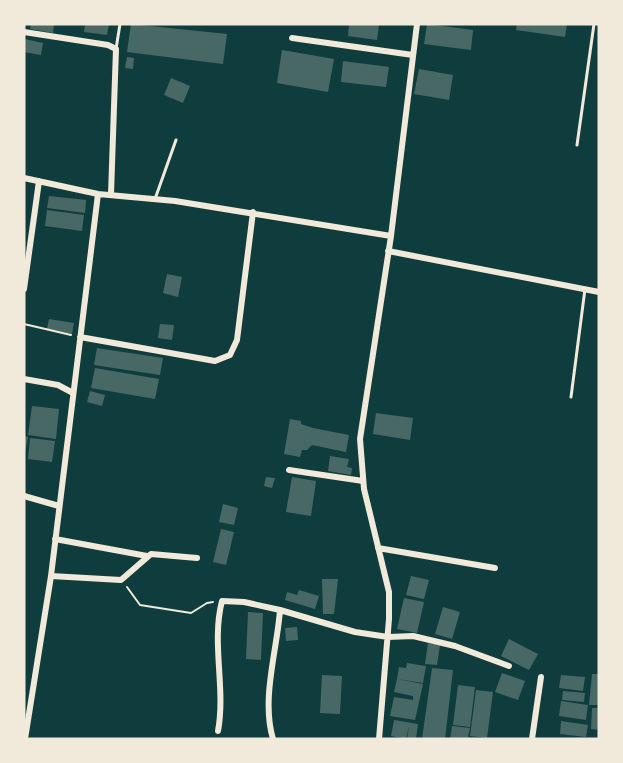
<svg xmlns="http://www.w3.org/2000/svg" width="623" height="763" font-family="Georgia,serif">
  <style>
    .building { fill: #486865 }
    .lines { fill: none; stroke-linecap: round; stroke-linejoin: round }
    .path { stroke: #f1e9da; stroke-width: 2 }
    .service { stroke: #f1e9da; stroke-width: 3 }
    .minor { stroke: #f1e9da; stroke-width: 6 }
  </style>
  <rect width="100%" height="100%" fill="#0f3d3e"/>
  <path class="building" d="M31 24 54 25 53 33 30 29Z
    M85 24H109L107 35 84 32Z
    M131 24 227 34 223 64 127 52Z
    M349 24H379L377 40 348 36Z
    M427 24 473 30 471 50 424 44Z
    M517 24H567L565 37 516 30Z
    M25 39 43 43 41 55 24 52Z
    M282 50 334 59 328 92 277 83Z
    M127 57 134 58 133 69 125 68Z
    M343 61 389 67 386 87 341 82Z
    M419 69 453 75 449 100 414 94Z
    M171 78 190 86 183 103 164 95Z
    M49 196 86 200 85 213 47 208Z
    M47 210 84 215 82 231 45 226Z
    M167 274 182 277 178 297 163 293Z
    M49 319 74 323 72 334 47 329Z
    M160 324 174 325 172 340 158 338Z
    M97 348 163 358 160 375 94 365Z
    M95 368 159 379 155 399 91 388Z
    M90 391 105 395 102 406 87 402Z
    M32 406 59 409 56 439 28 435Z
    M376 413 413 418 410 440 373 434Z
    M290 419 301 421V424L313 428 349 435 346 452 312 445 307 450H302L300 457 284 454Z
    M24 436 28 437 25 453H24Z
    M30 438 55 441 52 462 28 459Z
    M330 456 349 459 347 467 352 468 351 475 328 471Z
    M266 477 275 478 272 488 264 486Z
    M292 477 316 481 311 516 286 512Z
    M223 504 238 508 234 525 219 522Z
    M221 529 234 532 226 565 213 562Z
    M411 576 429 580 424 599 406 595Z
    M322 579H338L334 614H323Z
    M299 590 319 596 315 609 285 600 287 592 297 595Z
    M404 598 424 602 417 633 397 629Z
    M443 607 460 612 452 639 435 634Z
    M248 612 263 613 261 660 246 659Z
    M297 627 298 640 286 641 285 628Z
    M509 639 538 654 529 670 501 656Z
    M428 643 440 645 437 665 425 664Z
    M407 663 426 666 423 683 397 679 399 667 406 668Z
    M432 668 453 670 445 739H422Z
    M502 673 525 681 518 700 495 692Z
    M592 674H599V705H589Z
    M322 675 342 676 340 714 320 713Z
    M561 675 585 677 583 691 559 688Z
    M397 679 423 684 415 720 390 716 394 697 413 700V696L394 692Z
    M458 685 475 687 470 727 453 725Z
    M476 690 493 692 487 738 470 736Z
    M563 691 585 693 584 702 562 700Z
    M561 701 588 705 586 720 559 716Z
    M592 708H599V730L591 729Z
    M394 720 418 724 416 739H407L409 726 406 739 391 736Z
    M561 721 588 725 586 737 560 734Z
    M452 726 470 728 468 737 475 739H450Z"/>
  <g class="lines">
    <path class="path" d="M24 324 71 335
      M127 587 140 605 191 613 207 603 213 602"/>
    <path class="service" d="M116 49 120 24
      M577 145 594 24
      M155 199 176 140
      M571 397 585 289"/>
    <path class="minor" d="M24 32 108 45 116 49 111 194
      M292 38 413 55
      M24 178 98 194 175 201 391 236
      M388 251 599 292
      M24 289 39 181
      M80 337 215 361 230 355 237 340 253 212
      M24 379 58 385 73 393
      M289 470 363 481
      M24 496 59 506
      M55 539 147 556
      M378 548 495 568
      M51 576 121 580 151 554 197 558
      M218 731C226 688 211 643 222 601L244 602 280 610 355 632 388 637 413 636 455 646 509 666
      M25 739 51 576 98 194
      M273 739C261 699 277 651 280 610
      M379 739 389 619V592L364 489 360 439 391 236 417 24
      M532 739 541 677"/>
  </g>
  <rect width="623" height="763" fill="none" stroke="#f1e9da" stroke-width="51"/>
</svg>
